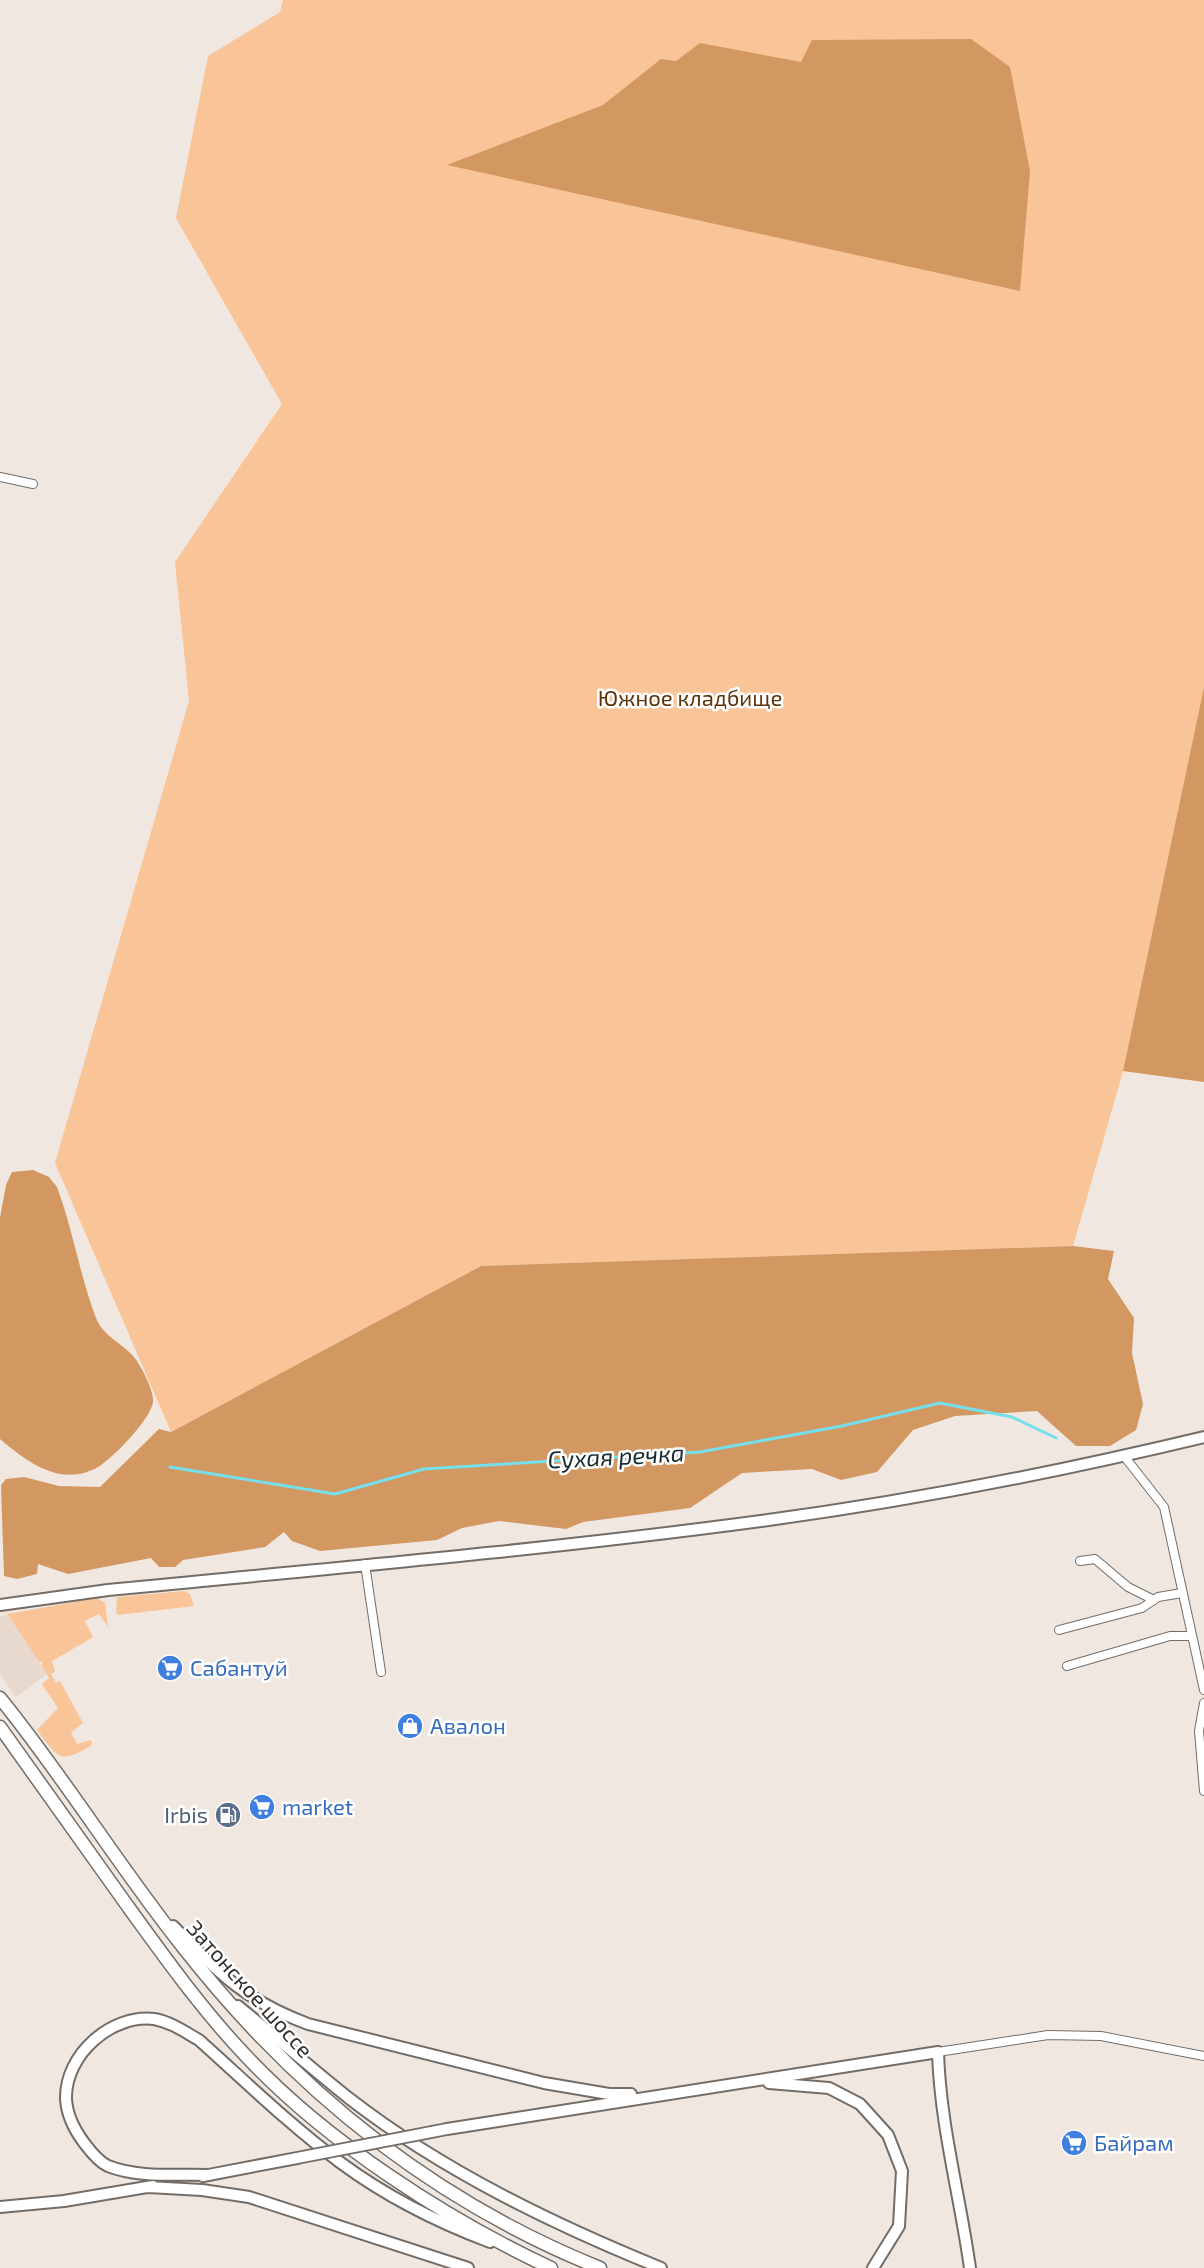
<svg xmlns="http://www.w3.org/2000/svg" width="1204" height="2268" font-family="'Exo 2',sans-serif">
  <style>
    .built { fill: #e7d9cd }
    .green { fill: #f9c497 }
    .forest { fill: #d39762 }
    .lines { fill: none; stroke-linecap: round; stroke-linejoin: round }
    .stream { stroke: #75dfed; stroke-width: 3 }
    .minor-casing { stroke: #746d67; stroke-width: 10 }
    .secondary-casing { stroke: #746d67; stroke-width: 14 }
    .primary-casing { stroke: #746d67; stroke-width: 15 }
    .minor { stroke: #fff; stroke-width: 8 }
    .secondary { stroke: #fff; stroke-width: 10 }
    .primary { stroke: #fff; stroke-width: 12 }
    .secondary-bridge-casing { stroke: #746d67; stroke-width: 14; stroke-linecap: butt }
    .secondary-bridge { stroke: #fff; stroke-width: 10 }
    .labels { text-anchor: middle; stroke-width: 5; stroke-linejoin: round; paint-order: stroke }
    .park-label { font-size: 22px; fill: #5d350a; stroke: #fff }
    .shop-label { font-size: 22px; fill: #366cbe; stroke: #fff; text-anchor: start }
    .service-label { font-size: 22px; fill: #4e5e75; stroke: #fff; text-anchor: end }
    .street-label { font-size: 22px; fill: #34312f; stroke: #fff }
    .water-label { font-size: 24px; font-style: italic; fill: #192d30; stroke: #fff }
  </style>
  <rect width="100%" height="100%" fill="#efe7e0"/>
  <path class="built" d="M7 1615 47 1674 16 1697 0 1674V1617Z"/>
  <path class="green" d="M283 0H1204V687L1123 1071 1073 1246 481 1266 171 1432 55 1163 189 701 175 562 282 404 176 218 208 56 280 12Z
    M185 1591 190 1594 194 1606 118 1615 116 1612 117 1597Z
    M97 1598 105 1603 108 1627 99 1614 85 1621 93 1637 52 1661 55 1672 51 1674 56 1683 60 1681 83 1723 71 1732 77 1744 91 1740 92 1745C60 1765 58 1758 37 1730L58 1708 42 1684 49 1678 42 1666V1661L39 1662 7 1614Z"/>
  <path class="forest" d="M971 39 1010 67 1030 171 1020 291 447 165 603 105 661 59 676 61 700 43 801 62 812 40Z
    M1204 687V1082L1123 1071Z
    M33 1170 49 1177 57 1187C73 1230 80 1276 96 1318 102 1335 123 1344 134 1357 141 1366 154 1390 153 1402 151 1419 112 1459 98 1467 61 1488 27 1462 0 1439V1218L6 1185 12 1172Z
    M1073 1246 1114 1251 1108 1279 1134 1318 1132 1353 1143 1404 1136 1430 1110 1446H1076L1037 1411 955 1416 913 1430 877 1472 841 1480 812 1469 742 1473 690 1508 583 1522 566 1529 499 1521 462 1528 437 1540 320 1551 292 1541 284 1532 265 1547 183 1560 175 1567H159L151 1558 68 1574 38 1564 37 1574 17 1579 4 1576 1 1485 6 1479 24 1477 59 1486 100 1487 159 1429 171 1432 481 1266Z"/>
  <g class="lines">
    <path class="stream" d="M170 1467 335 1494 424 1469 700 1452 842 1426 940 1403 1012 1417 1056 1438"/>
    <g class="minor-casing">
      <path id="minor" d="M0 477 33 484
        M1124 1456 1164 1507 1204 1690
        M1080 1561 1095 1559 1128 1587 1154 1600
        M365 1564 381 1672
        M1059 1630 1142 1608 1158 1597 1182 1593
        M1067 1666 1170 1636H1191
        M1204 1703 1199 1731 1204 1791
        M938 2052 1048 2035 1101 2036 1204 2056"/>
    </g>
    <g class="secondary-casing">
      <path id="secondary" d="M0 1605 108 1590C325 1569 544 1550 761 1521 910 1501 1058 1472 1204 1437
        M173 1926C220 1974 244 2000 308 2024L544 2083 609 2094H631
        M238 2006C276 2037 312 2069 350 2099 443 2171 553 2224 661 2268
        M769 2083 829 2088 860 2104 888 2135 902 2171 899 2226 873 2268
        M447 2129 938 2052C940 2124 960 2196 970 2268
        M208 2175C176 2174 138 2178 108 2166 99 2162 91 2152 85 2144 75 2131 67 2116 66 2099 65 2054 112 2014 154 2019 171 2022 185 2032 199 2040 246 2082 291 2126 341 2163 387 2197 437 2222 490 2242
        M203 2176 297 2158
        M148 2187 202 2190 249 2197 468 2268
        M0 2207 64 2201 153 2186"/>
    </g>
    <g class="primary-casing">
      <path id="primary" d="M0 1698C65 1778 119 1867 183 1947 294 2089 431 2200 600 2268
        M0 1727C43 1788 86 1848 129 1908 166 1959 203 2011 247 2057 327 2142 446 2219 551 2268"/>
    </g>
    <use href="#minor" class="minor"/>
    <use href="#secondary" class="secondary"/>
    <use href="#primary" class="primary"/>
    <g class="secondary-bridge-casing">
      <path id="secondary-bridge" d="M297 2158 447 2129"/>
    </g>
    <use href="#secondary-bridge" class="secondary-bridge"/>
  </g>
  <defs>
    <g id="supermarket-disc" transform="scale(1.35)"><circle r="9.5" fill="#3f7fe0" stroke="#fff"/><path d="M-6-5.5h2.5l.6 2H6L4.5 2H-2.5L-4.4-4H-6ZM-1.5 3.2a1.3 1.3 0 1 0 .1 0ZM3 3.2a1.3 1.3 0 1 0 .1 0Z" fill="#fff"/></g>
    <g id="shop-disc" transform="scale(1.35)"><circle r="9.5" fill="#3f7fe0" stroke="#fff"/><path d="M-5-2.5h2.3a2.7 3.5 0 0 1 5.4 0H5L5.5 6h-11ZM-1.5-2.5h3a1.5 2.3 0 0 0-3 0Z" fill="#fff"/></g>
    <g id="fuel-disc" transform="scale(1.35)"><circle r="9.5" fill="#5c6f8a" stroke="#fff"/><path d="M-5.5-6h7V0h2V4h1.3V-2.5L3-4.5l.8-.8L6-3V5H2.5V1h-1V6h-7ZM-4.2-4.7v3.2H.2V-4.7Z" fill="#fff"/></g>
  </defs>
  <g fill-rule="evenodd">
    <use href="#supermarket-disc" x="170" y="1668"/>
    <use href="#shop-disc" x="410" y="1726"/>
    <use href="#supermarket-disc" x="262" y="1807"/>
    <use href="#fuel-disc" x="228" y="1815"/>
    <use href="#supermarket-disc" x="1074" y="2143"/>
  </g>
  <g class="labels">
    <g class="park-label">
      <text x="690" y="706">Южное кладбище</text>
    </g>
    <g class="shop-label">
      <text x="190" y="1676">Сабантуй</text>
      <text x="430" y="1734">Авалон</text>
      <text x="282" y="1815">market</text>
      <text x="1094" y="2151">Байрам</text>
    </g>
    <g class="service-label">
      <text x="208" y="1823">Irbis</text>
    </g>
    <g class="street-label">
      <text transform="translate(250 1989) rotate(48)" y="8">Затонское шоссе</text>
    </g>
    <g class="water-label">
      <text transform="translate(616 1457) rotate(-3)" y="8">Сухая речка</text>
    </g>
  </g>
</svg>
